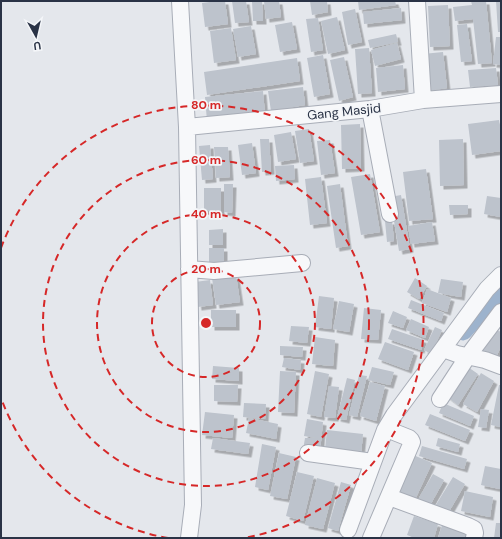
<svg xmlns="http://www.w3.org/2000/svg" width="502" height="539" font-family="'DM Sans',sans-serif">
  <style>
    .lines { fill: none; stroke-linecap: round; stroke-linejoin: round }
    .canal { stroke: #9db3cd; stroke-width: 19 }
    .building { fill: #bdc3cc; filter: url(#shadow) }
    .street-casing { stroke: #a8adb7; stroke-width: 18 }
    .street { stroke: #f7f8fa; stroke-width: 16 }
    .ring { fill: none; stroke: #d62828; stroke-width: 2; stroke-dasharray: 7 5 }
    .labels { text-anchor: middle; stroke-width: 3.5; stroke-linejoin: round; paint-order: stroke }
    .street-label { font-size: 13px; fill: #2a3346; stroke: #f4f6f9 }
    .centre { fill: #d62828; stroke: #f4f6f9; stroke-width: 2 }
    .ring-label { font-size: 12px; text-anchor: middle; font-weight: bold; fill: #d62828; stroke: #f4f6f9; stroke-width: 3.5; stroke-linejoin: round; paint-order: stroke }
  </style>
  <defs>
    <filter id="shadow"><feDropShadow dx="3.5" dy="3.5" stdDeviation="0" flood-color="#0004"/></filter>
  </defs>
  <rect width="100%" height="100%" fill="#e4e7ec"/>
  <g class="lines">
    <path class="canal" d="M463 331 501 289"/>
  </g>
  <path class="building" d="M217 1H225L228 24 205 27 202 3Z
    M232 1H246L249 22 235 23Z
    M252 1H262L263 21H253Z
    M264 1H279L281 17 266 19Z
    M310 1H327L328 12 312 15Z
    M358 1H395L396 5 359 10Z
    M471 1H486L492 63 478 64 473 19 455 21 453 7 472 5Z
    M496 1H501V32H498Z
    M448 5 450 46 430 47 428 6Z
    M401 8 402 20 364 24 363 12Z
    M355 9 362 42 348 45 342 12Z
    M337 17 345 50 328 54 321 21Z
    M318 18 323 50 311 52 306 19Z
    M292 22 297 49 280 52 275 25Z
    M467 24 472 61 461 62 457 25Z
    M251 26 256 54 238 57 233 29Z
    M231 28 236 60 214 63 210 31Z
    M396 34 398 42 370 48 368 40Z
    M496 37H501V65L493 64Z
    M397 43 401 59 375 66 371 50Z
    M369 48 372 93 358 94 355 49Z
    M443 52 447 88 428 91 423 54Z
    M323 55 330 94 314 97 307 58Z
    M344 57 353 97 339 101 330 60Z
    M297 58 300 81 207 95 204 72Z
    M403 65 405 89 378 92 376 68Z
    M496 68 498 85 470 87 468 70Z
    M303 87 305 105 271 111 268 91Z
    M263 91 265 115 207 121 205 97Z
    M499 120 501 132V151L472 155 468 124Z
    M360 124 361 168 342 169 341 125Z
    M309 129 314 161 300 163 295 131Z
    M291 132 296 159 278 162 274 135Z
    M260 139H269L271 171 262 172Z
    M463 139 464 185 440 186 439 140Z
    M330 140 335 173 321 175 317 141Z
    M252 143 256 173 242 175 238 145Z
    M210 145 213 179 202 180 199 146Z
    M214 147H228L230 177 216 178Z
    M294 165 295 179 276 181 275 166Z
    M426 169 433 219 409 221 403 172Z
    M370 174 380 232 361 235 351 177Z
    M321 177 327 223 310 225 305 179Z
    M224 184H233L232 213 224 212Z
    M340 184 348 246 336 248 327 186Z
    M204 188H221V211H204Z
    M401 195 410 249 399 251 390 197Z
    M487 196 501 198V217L484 214Z
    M449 205H468V214L450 215Z
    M385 221H392L394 241 387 242Z
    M432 222 435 241 411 244 408 226Z
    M223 229V245H209V230Z
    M209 248H224V268H209Z
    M236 275 240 302 216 305 212 278Z
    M415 278 427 286 419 299 407 292Z
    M441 279 463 282 461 297 438 293Z
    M210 280 213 305 198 307 195 282Z
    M427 289 451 298 447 312 422 303Z
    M319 296 334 298 331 329 315 327Z
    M411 300 444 313 441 321 408 308Z
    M339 301 354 304 349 332 333 329Z
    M364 308 381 310 378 340 361 339Z
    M211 310H236V327H211Z
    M393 311 407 317 403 328 388 323Z
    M411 319 429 327 425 338 406 330Z
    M291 326 309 327 307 343 289 341Z
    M435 327 442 330 431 354 424 350Z
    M493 328 501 332V346L495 360 481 354Z
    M392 329 424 340 421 350 388 339Z
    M315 337 335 340 333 366 312 364Z
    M385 342 414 352 408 370 378 359Z
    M280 346 303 347 302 357 280 355Z
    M284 358 301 360 300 370 282 367Z
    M465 365 478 374 458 405 445 395Z
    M213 366 239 368V381L212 379Z
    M372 367 394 372 390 385 368 380Z
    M280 371 296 372 294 413 278 412Z
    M315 371 329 374 321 417 307 414Z
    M481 373 494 381 477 412 463 404Z
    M359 375 367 376 357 417 349 415Z
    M347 378 355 380 346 420 337 418Z
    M370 382 385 386 376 421 360 416Z
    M214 385H238L237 402 214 401Z
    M499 385H501V427L491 425Z
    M329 386 339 387 335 418 324 417Z
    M244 403 266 404 265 419 243 417Z
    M443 403 474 416 470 426 439 413Z
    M481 409 489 410 486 428 478 427Z
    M205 412 234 415 232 438 202 435Z
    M430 414 470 430 465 441 425 425Z
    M249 418 278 424 276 439 246 433Z
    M307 419 323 422 320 451 303 450 305 438H316L304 436Z
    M327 430 363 434 361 454 325 449Z
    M213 438 250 443 248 454 211 449Z
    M438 438 460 444 458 452 436 446Z
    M262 444 276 447 268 490 255 487Z
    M422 446 467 459 464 469 419 456Z
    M279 453 296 457 287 499 270 496Z
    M411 454 432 463 413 504 392 494Z
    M485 466 501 469V482L500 489 481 485Z
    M297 472 314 476 303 521 286 516Z
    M433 474 444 480 428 509 416 503Z
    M453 477 465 484 447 515 434 508Z
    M317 478 335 483 323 529 305 525Z
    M341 482 351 485 338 531 328 528Z
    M465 491 493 497 490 517 461 511Z
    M414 516 438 524 434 538H415L407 535Z
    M443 522 472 533 470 538H438Z
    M496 523H501V538H494Z"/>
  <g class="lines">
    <g class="street-casing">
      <path id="street" d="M180 1 187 127 193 505 189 538
        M417 1 423 100
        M370 109 390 214
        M187 127 370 109 423 100 501 94
        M189 269 214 271 302 263
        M443 349 457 354 485 360 501 366
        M440 399 468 356 501 312
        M308 453 373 462
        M389 497 468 526 474 529 475 533 474 538
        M348 530 385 430 394 415 487 289 501 275
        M371 538 412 442 411 440 409 438 389 430H385"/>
    </g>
    <use href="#street" class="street"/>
  </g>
  <g class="ring">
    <circle cx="206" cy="323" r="54"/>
    <circle cx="206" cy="323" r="109"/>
    <circle cx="206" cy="323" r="163"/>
    <path d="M168 538A218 218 0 0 1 1 398M1 248A218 218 0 1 1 244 538"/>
  </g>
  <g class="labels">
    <g class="street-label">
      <text transform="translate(344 111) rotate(-6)" y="5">Gang Masjid</text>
    </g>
  </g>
  <circle cx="206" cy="323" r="6" class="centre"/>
  <g class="ring-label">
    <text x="206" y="109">80 m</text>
    <text x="206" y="164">60 m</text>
    <text x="206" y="218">40 m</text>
    <text x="206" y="273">20 m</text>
  </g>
  <rect width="502" height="539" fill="none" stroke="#2a3346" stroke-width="4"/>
  <g transform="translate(36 36) rotate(172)" stroke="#f4f6f9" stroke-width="3" paint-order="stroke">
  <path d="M0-3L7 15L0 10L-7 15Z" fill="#2a3346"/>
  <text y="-6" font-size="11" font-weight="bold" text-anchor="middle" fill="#2a3346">U</text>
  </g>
</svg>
